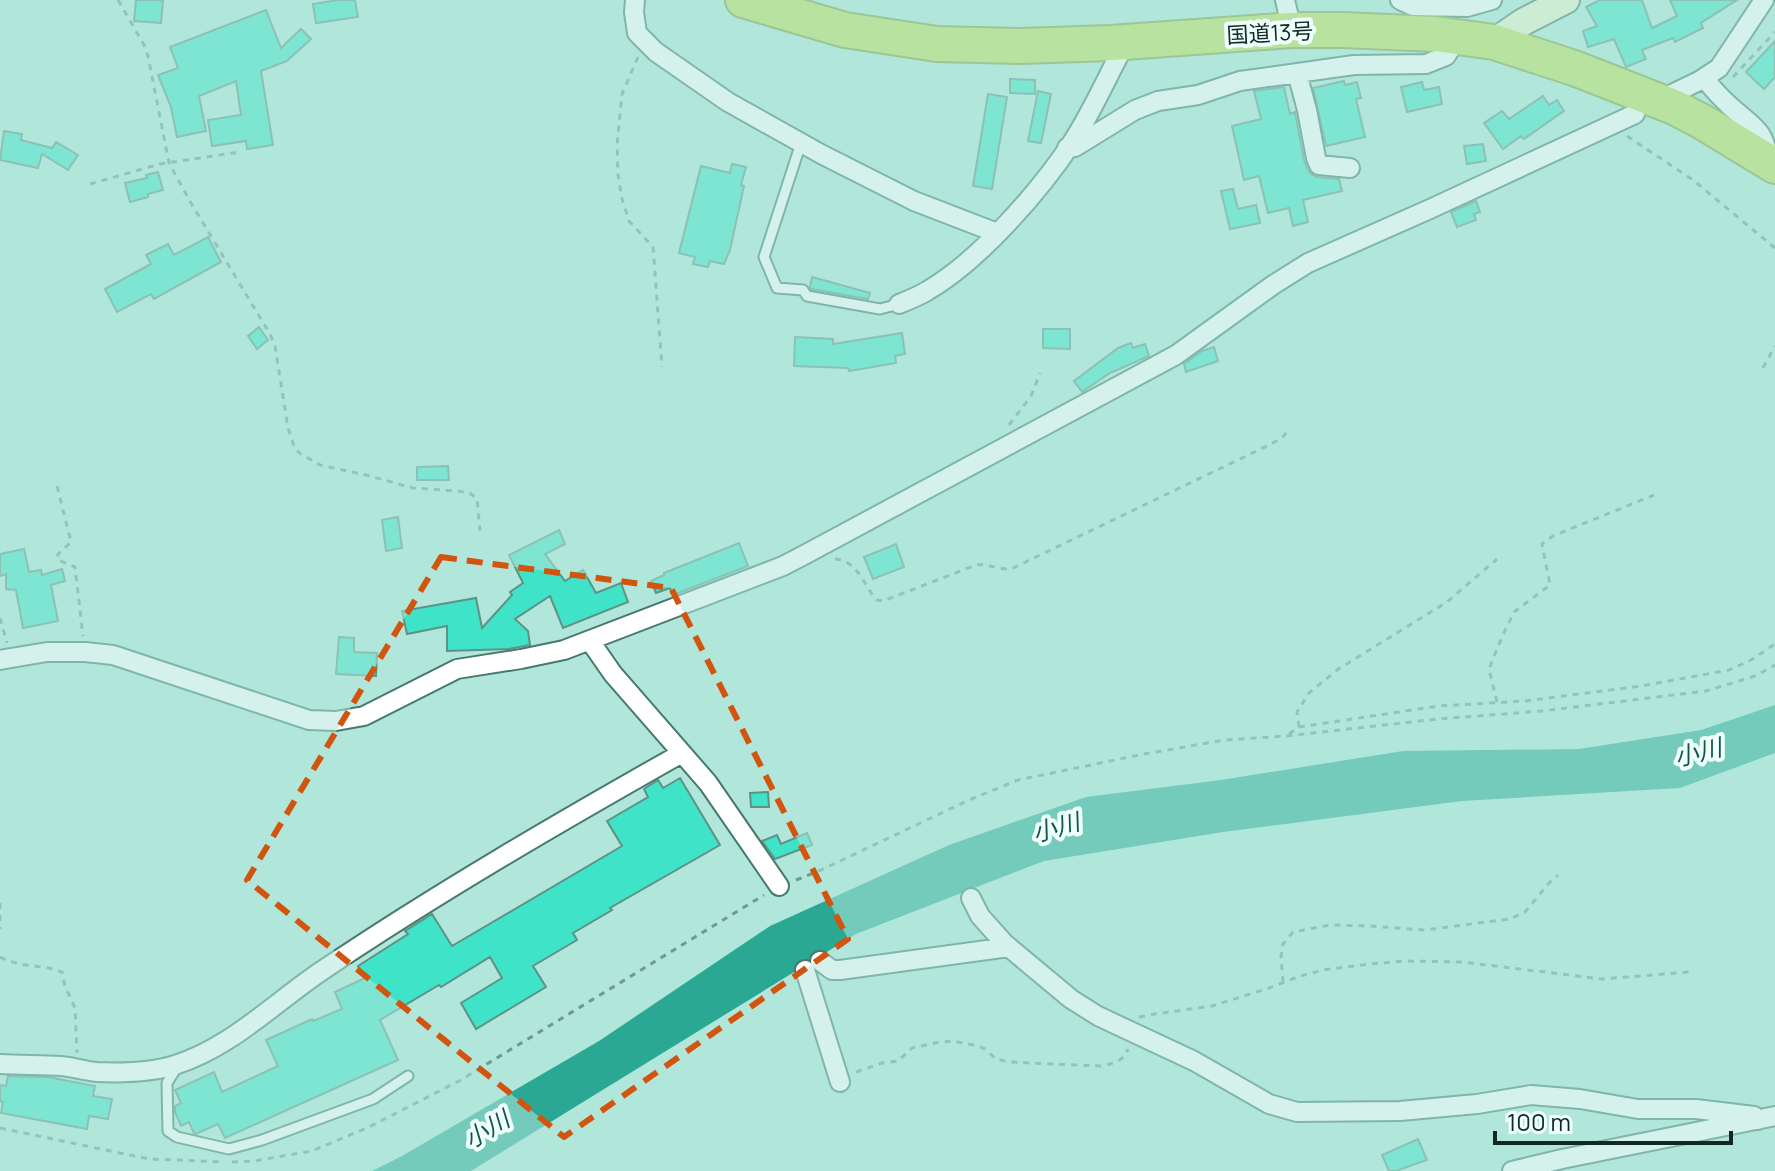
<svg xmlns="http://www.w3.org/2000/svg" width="1775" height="1171" font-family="Manrope,'Noto Sans JP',sans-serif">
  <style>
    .water { fill: #2ba894 }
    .building { fill: #3fe3c8; stroke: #5f9287; stroke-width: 2 }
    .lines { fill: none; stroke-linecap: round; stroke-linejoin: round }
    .lane-casing { stroke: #46796f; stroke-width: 13 }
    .street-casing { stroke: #46796f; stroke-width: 22 }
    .secondary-casing { stroke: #46796f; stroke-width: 30 }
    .highway-casing { stroke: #849d45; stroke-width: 38 }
    .path { stroke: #709990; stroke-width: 3; stroke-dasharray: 6 6; stroke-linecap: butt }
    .lane { stroke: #fff; stroke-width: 9 }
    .street { stroke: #fff; stroke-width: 18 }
    .secondary { stroke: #edf4cd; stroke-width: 26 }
    .highway { stroke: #c2dc58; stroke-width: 34 }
    .marked { fill: none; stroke: #d3540e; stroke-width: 6; stroke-dasharray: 16 10; stroke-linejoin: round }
    .labels { text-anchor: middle; stroke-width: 8; stroke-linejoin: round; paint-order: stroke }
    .street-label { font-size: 22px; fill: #122823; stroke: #effffb }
    .water-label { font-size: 24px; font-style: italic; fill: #13554a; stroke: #effffb }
  </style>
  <rect width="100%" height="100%" fill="#b1e7db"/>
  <path class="water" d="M1775 705V753L1680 788 1462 801 1223 832 1044 861 856 934 471 1171H372L402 1156 599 1041 770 926 949 845 1086 797 1221 780 1403 751 1579 749 1701 730Z"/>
  <path class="building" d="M136 0H163L161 23 134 21Z
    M338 0H355L358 17 316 23 313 4Z
    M1600 0H1642L1652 28 1677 16 1670 0H1737L1701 23 1703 28 1675 42 1673 38 1642 50 1646 59 1626 67 1614 39 1588 47 1583 31 1597 26 1586 7Z
    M266 10 281 48 301 29 311 39 287 61 261 71 273 145 247 149 246 141 212 146 208 120 241 115 236 81 199 96 206 131 177 137 171 107 158 75 178 68 170 47Z
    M1775 41V77L1764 89 1746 72Z
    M1010 79 1035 80V94L1010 93Z
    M1344 81 1345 85 1357 82 1361 98 1356 99 1365 137 1326 146 1313 88Z
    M1422 82 1424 90 1439 87 1442 104 1407 112 1401 87Z
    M1284 87 1290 114 1295 112 1304 160 1308 170 1311 174 1317 177 1339 179 1342 191 1303 200 1308 222 1293 226 1289 208 1268 213 1259 176 1244 180 1232 126 1261 119 1254 91Z
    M1038 91 1051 94 1041 143 1028 141Z
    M988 94 1007 97 992 189 973 186Z
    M1543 96 1549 105 1557 100 1564 111 1524 139 1521 136 1503 149 1484 123 1502 111 1509 119Z
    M4 131 22 134 21 140 52 148 56 142 78 155 68 170 42 154 38 168 0 160Z
    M1483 144 1486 161 1467 164 1464 146Z
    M732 164 746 167 741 185 744 186 730 250 724 264 710 261 708 267 693 264 695 257 679 253 701 166 730 173Z
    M158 172 163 190 148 194V197L130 202 125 183 147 178 146 175Z
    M1233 189 1238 209 1256 205 1260 223 1230 229 1221 191Z
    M1476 201 1480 212 1474 214 1476 220 1457 227 1451 212Z
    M208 237 221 262 154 299 151 294 117 312 105 289 151 264 146 255 168 244 174 255Z
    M812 277 870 293 868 299 811 289 810 287Z
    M259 327 268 340 257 349 248 336Z
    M1043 329H1070V349L1043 348Z
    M902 333 905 354 895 356 896 363 849 371 848 368 794 366 795 337 833 339V344Z
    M1131 343 1133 348 1145 344 1149 356 1110 373 1082 392 1074 381 1118 348Z
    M1214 347 1218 361 1186 372 1184 364 1202 351Z
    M448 466 449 480H417V467Z
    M398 517 402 548 386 551 382 520Z
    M559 530 565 544 545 554 565 581 583 570 596 593 621 583 628 602 563 628 550 596 515 619 528 631 530 645 509 649 447 651V626L407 634 402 611 476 598 482 628 512 595 510 592 523 583 509 555Z
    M739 543 748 566 673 595 670 588 656 593 651 581 664 575V573Z
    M896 544 904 567 873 579 864 557Z
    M24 549 29 572 41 570 42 575 62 569 65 581 51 585 58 621 23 628 16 590 6 589V574L0 576V554Z
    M339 637 354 638V652L377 653 376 676 336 674Z
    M680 778 720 845 610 908 612 910 573 933 577 940 533 966 546 987 476 1029 461 1003 502 978 490 957 441 987 439 985 380 1020 398 1060 225 1138 218 1124 196 1134 194 1133 189 1122 181 1126 175 1112V1106L181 1103 175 1090 214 1072 222 1092 278 1066 266 1040 312 1019 313 1021 342 1009 335 992 365 978 358 966 408 934 405 931 432 914 452 946 622 846 607 821 648 797 644 789 658 780 663 788Z
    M768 792 769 807H751L750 793Z
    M807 833 812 845 775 859 762 841 777 835 781 844Z
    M8 1076 48 1077 95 1086 93 1096 112 1099 108 1119 89 1116 87 1129 1 1113 3 1102 0 1101V1085L6 1086Z
    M1418 1139 1427 1160 1396 1171H1389L1382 1155Z"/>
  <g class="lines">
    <g class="lane-casing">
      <path id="lane" d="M801 143 764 257 777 288 803 290 807 296 880 309 899 304
        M177 1067 167 1083 168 1131 177 1137 229 1149 262 1140 373 1099 408 1076"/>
    </g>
    <g class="street-casing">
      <path id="street" d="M635 0 634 12 637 33 656 52 728 102 821 154 914 201 997 233
        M1285 0 1292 30
        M1400 0 1413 6 1467 7 1492 0
        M1297 73 1307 110 1316 158 1319 165 1350 168
        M1704 78C1712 88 1721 98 1731 107 1751 125 1767 131 1767 160
        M1672 94 1699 81 1719 68 1764 0
        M1067 148 1075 147 1135 110 1158 101 1198 95 1240 81 1354 65 1426 64 1446 56 1458 37
        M899 304C909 300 919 296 927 291 979 261 1040 191 1073 141 1093 110 1108 75 1126 42
        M590 641 613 674 708 783 779 886
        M0 660 47 652H85L113 655 309 720 336 721 364 716 457 669 521 659 564 650 783 566 806 554 1176 355 1273 285 1308 263 1430 209 1635 114
        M971 898 980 916 1005 944 1071 999 1098 1016 1194 1061 1269 1104 1297 1112 1400 1111 1477 1104 1531 1095 1580 1099 1638 1109H1696L1754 1116 1758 1120
        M820 961 832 970H840L1009 947
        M805 970 840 1082
        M0 1064C20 1065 41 1065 61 1066 73 1067 85 1071 97 1072 120 1073 153 1072 175 1065 232 1047 275 1002 323 970 439 892 560 822 682 753
        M1512 1171 1562 1159 1775 1116"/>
    </g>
    <g class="secondary-casing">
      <path id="secondary" d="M1494 42 1523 22 1566 0"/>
    </g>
    <g class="highway-casing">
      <path id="highway" d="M743 0 845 30 937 44 1020 46 1111 43 1292 30H1343L1435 34 1494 42 1574 68 1674 107 1701 121 1775 166"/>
    </g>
    <path class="path" d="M118 0 144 45 148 56 169 163 191 203 270 334 275 346 288 428 295 449 301 454 320 465 366 475 413 488 457 491 470 493 477 499 480 531
      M638 57 622 94 617 145 618 174 622 199 629 221 653 247 662 367
      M1733 77 1775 32
      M1627 136 1693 180 1775 248
      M90 184 160 164 240 152
      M1763 368 1775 346
      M1009 425 1031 396 1040 373
      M57 486 71 542 58 554V560L75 567 83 636
      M835 559C855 560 863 581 873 596L877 600 883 601 976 565C988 563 998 570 1011 569L1267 446 1282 438 1290 428
      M0 618 7 643
      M1497 702 1489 669 1502 637 1514 612 1550 585 1542 544 1553 536 1654 495
      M1299 727 1297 712 1309 693 1337 670 1447 602 1497 559
      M1289 734 1299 727 1439 706 1525 701 1641 686 1729 670 1751 660 1775 644
      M796 880 821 870 969 800 1018 780 1144 754 1225 740 1286 736 1438 719 1542 711 1706 691 1755 676 1775 665
      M0 903V929
      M0 957C20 968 42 964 62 972L65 986 75 1008 77 1053
      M1283 982 1281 957 1283 944 1293 932 1330 925 1370 926 1424 930 1510 919 1525 912 1549 883 1558 875
      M1139 1017 1148 1015 1212 1006 1269 988 1300 976 1323 970 1369 964 1406 961 1462 962 1602 979 1690 972
      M856 1072 882 1063 898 1061 912 1048 940 1042 953 1041 978 1046 985 1049 996 1059 1009 1062 1101 1066C1113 1064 1124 1061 1128 1049
      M0 1128 149 1159 225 1162
      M232 1162 254 1161 312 1151 369 1127 459 1081 764 895"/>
    <use href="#lane" class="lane"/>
    <use href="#street" class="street"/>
    <use href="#secondary" class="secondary"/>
    <use href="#highway" class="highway"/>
  </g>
  <path d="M0 0H1775V1171H0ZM441 557 671 588 848 939 564 1137 247 880Z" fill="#b1e7db" fill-opacity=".55" fill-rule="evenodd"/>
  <path class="marked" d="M441 557 671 588 848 939 564 1137 247 880Z"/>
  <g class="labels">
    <g class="street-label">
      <text transform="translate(1270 33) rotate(-3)" y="8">国道13号</text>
    </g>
    <g class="water-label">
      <text transform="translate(1698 753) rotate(-14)" y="8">小川</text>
      <text transform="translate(1056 828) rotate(-16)" y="8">小川</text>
      <text transform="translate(487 1130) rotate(-31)" y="8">小川</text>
    </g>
  </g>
  <path d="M1495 1131v12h236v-12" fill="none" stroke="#122823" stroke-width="4"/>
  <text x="1507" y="1131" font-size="24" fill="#122823" stroke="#effffb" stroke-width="6" paint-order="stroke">100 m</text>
</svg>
